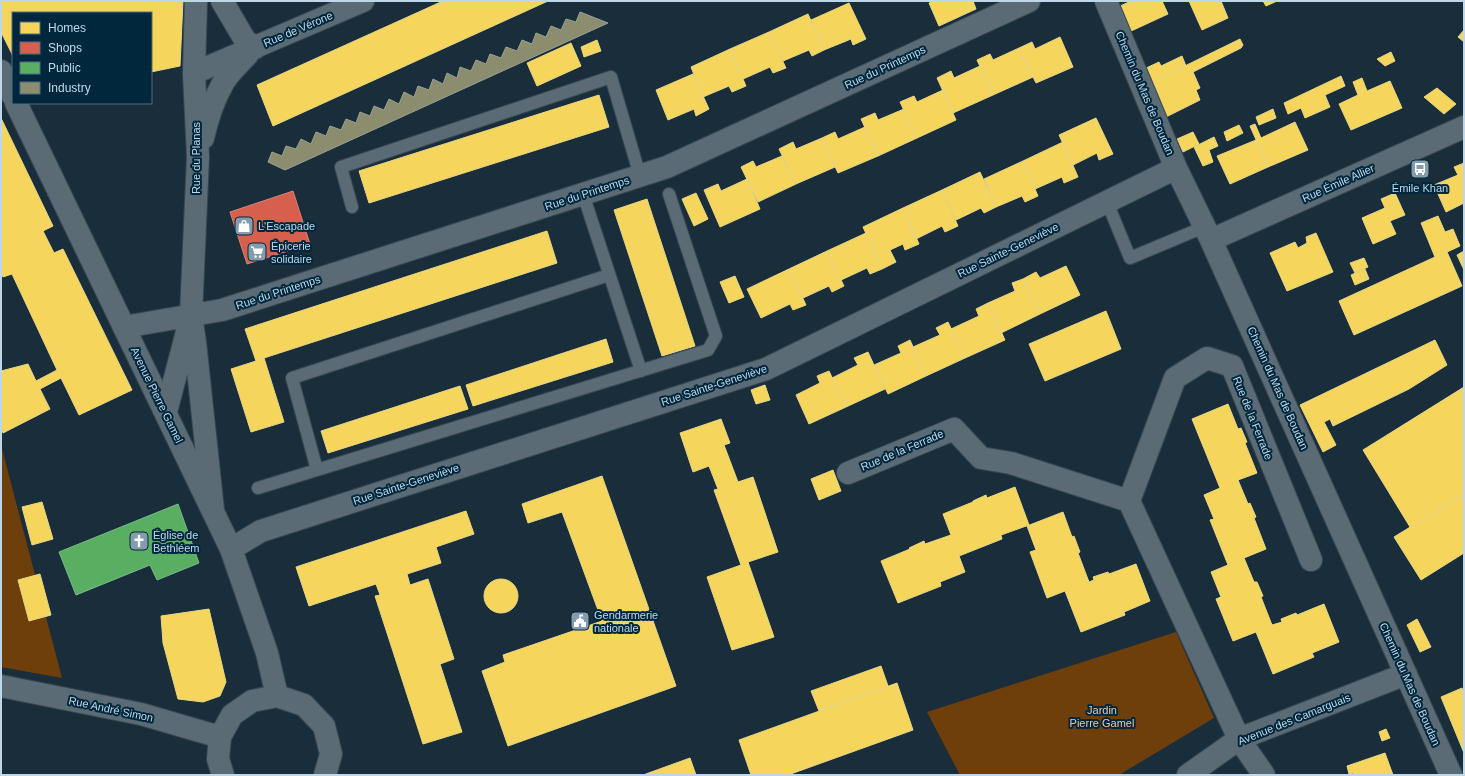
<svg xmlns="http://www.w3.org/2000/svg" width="1465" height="776" font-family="Helvetica,sans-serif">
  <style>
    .green { fill: #6e3f0a }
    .homes { fill: #f6d55c; stroke: #e6d686 }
    .shops { fill: #d6604d; stroke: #cf847c }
    .public { fill: #5aae61; stroke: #78bb8a }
    .industry { fill: #8c8c6e; stroke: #9ba393 }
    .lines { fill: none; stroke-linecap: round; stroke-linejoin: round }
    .service-casing { stroke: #384853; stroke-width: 14 }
    .minor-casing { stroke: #384853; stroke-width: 24 }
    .tertiary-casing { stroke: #384853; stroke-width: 24 }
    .service { stroke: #5a6b76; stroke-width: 12 }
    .minor { stroke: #5a6b76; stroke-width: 22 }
    .tertiary { stroke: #5a6b76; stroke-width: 22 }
    .labels { text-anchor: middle; stroke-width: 4; stroke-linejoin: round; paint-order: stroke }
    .street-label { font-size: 11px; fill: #bfd8e9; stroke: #01273c }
    .poi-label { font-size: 11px; fill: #bfd8e9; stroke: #01273c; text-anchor: start }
    .park-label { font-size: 11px; fill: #f2c5a4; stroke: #01273c }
  </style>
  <rect width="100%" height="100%" fill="#192e3a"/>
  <path class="green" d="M1 445 62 678 1 667Z
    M1176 632 1214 718 1119 775H960L927 712Z"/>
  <path class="homes" d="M1 1H183L180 66 151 72V13H13V56L1 32Z
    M443 1H548L273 126 257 85Z
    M935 1H973L976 9 939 26 929 3Z
    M1131 1H1162L1168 14 1129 32 1118 7Z
    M1189 1H1221L1228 18 1202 30Z
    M1263 1H1277L1266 6Z
    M849 3 866 39 853 45 851 39 824 50 811 20Z
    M808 14 824 50 812 56 809 50 783 61 769 32Z
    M1464 30V42L1458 37Z
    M769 32 786 68 773 73 770 67 743 79 730 49Z
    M1060 37 1073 67 1036 83 1019 48 1032 42 1035 49Z
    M1240 39 1243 45 1241 48 1193 72 1200 88 1196 90 1200 100 1166 117 1150 83Z
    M597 40 601 51 584 57 581 47Z
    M571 43 581 66 537 86 527 63Z
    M1019 48 1033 77 993 95 977 60 990 54 993 60Z
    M730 49 746 86 732 92 729 86 703 97 691 67Z
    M1391 52 1395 61 1385 66 1377 59Z
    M1182 56 1186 66 1150 83 1144 69 1159 62 1161 66Z
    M980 66 993 95 953 113 937 78 951 71 954 78Z
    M693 74 709 109 696 116 694 109 668 120 656 90Z
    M1341 76 1345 86 1325 95 1330 107 1305 118 1301 108 1288 114 1284 103Z
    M1362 78 1367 91 1390 81 1402 108 1351 130 1339 104 1358 95 1353 82Z
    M1437 88 1456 104 1444 114 1424 97Z
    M943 90 956 120 917 138 900 102 914 96 917 102Z
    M599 95 609 127 369 203 359 171Z
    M904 109 917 138 878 156 861 119 875 113 878 120Z
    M1273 109 1276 118 1259 125 1256 117Z
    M1 118 53 226 43 231 54 253 63 249 132 390 79 415 61 378 40 389 50 409 3 433 1 426V371L28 364 36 381 57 370 12 274 3 277 1 273Z
    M1096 118 1113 154 1099 160 1097 153 1073 165 1059 135Z
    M1295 122 1308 150 1268 167 1250 126 1255 124 1261 138Z
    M1239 125 1243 133 1227 141 1224 132Z
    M865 127 878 156 838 173 822 138 835 132 838 139Z
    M1193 132 1199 144 1183 152 1177 139Z
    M1214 137 1218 146 1209 150 1213 162 1203 166 1194 147Z
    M822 138 835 167 796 184 779 149 793 142 796 149Z
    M1256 140 1268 167 1230 184 1217 156Z
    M1063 142 1078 177 1064 183 1062 177 1035 189 1023 161Z
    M782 156 796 184 758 202 741 167 753 161 756 167Z
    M1023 161 1038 196 1025 202 1022 196 996 207 984 179Z
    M1464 163V203L1446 212 1434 185 1458 175 1454 167Z
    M980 172 996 207 984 213 981 208 956 220 942 190Z
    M747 179 760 209 720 227 704 190 718 184 721 191Z
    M942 190 958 226 945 232 942 226 916 239 903 208Z
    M696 193 708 219 694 226 682 199Z
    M1395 193 1405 215 1390 221 1396 234 1373 244 1362 218 1385 208 1381 199Z
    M647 199 695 346 662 356 614 210Z
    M903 208 919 244 905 250 903 244 890 250 896 262 882 269 863 227Z
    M1438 216 1445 232 1453 229 1460 246 1447 252 1462 286 1354 335 1339 301 1435 257 1421 223Z
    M547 231 557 263 264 358 284 422 251 432 231 369 256 361 245 329Z
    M866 233 882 269 870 274 867 268 841 280 827 251Z
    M1316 233 1333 272 1287 291 1270 253 1295 242 1298 248 1307 243 1306 237Z
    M827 251 844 286 832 292 829 286 803 298 789 269Z
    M1464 251V270L1457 255Z
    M1364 258 1368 267 1355 273 1350 263Z
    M1066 266 1080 295 1040 314 1023 279 1036 272 1040 278Z
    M789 269 806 305 793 310 790 304 761 318 747 289Z
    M1365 269 1369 279 1355 285 1351 275Z
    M735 276 744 297 729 303 720 282Z
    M1023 279 1040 314 1001 333 988 303 1015 291 1012 283Z
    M988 303 1005 340 965 358 951 329 979 316 976 309Z
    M1106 311 1121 349 1045 381 1029 344Z
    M948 322 965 358 926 376 913 347 940 335 936 328Z
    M606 339 613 362 473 406 466 385Z
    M910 340 926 376 888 394 874 365 901 353 898 346Z
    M1435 340 1447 365 1409 389 1333 426 1330 419 1324 422 1336 445 1323 452 1300 405Z
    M868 352 885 389 846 407 832 378 858 365 854 358Z
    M829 371 846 407 809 424 796 395 820 383 817 376Z
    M765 385 770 400 756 404 751 390Z
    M460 386 468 409 328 453 321 431Z
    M1464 387V494L1410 527 1363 450Z
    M1228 404 1238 429 1241 428 1247 442 1245 443 1257 473 1238 480 1248 504 1250 503 1256 517 1254 518 1266 549 1244 558 1254 582H1257L1263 596 1261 597 1272 625 1282 622 1281 619 1296 613 1297 615 1324 604 1339 642 1312 653 1314 657 1273 674 1256 632 1233 641 1216 599 1221 597 1211 572 1228 565 1210 520 1214 519 1204 495 1220 488 1192 419Z
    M721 419 730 443 724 445 738 482 753 477 778 552 748 562 774 637 732 650 707 577 741 565 714 490 718 489 709 466 693 472 680 433Z
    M833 470 841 491 819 500 811 479Z
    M602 476 676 686 508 746 482 671 505 662 503 655 602 621 562 512 528 523 522 504Z
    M1015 487 1029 525 1001 535 1002 539 959 556 965 572 940 582 941 586 898 603 881 561 910 549 909 548 924 541 925 544 951 535 943 514 973 502V501L986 495 987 498Z
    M1464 494V553L1421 580 1394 537Z
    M42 502 53 539 32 545 22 507Z
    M466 511 474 534 436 547 441 563 407 574 410 585 428 579 454 659 440 664 462 732 423 744 375 596 380 595 376 584 309 606 296 567Z
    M1063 512 1072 537 1074 536 1080 552 1078 553 1089 582 1094 580 1093 577 1108 572 1109 574 1136 564 1150 601 1124 612 1125 615 1081 632 1065 591 1047 598 1030 552 1036 550 1027 526Z
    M40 574 51 615 29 621 18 580Z
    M484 596a17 17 0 1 1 34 0a17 17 0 1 1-34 0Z
    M209 609 226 682 220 696 203 702 178 699 163 643 161 616Z
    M1417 619 1431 647 1420 652 1407 625Z
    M881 666 888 686 819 711 811 691Z
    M897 683 913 730 788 775H751L739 740Z
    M1462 688 1464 693V753L1441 697Z
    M1386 729 1390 738 1382 741 1379 732Z
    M1385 753 1393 775H1354L1353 773 1349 774 1347 766Z
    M690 758 696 775H643Z"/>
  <path class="shops" d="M293 191 310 244 247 264 230 212Z"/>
  <path class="public" d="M178 504 199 563 157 580 150 565 76 595 59 552Z"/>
  <path class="industry" d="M580 12 608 23 285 170 268 162 272 152 282 156 286 146 296 149 301 139 311 144 316 132 326 136 330 126 341 130 346 119 356 123 360 112 370 116 374 106 384 110 389 99 399 104 404 92 414 97 418 86 429 90 433 79 443 84 447 73 457 78 460 67 471 71 476 60 486 64 490 54 501 58 506 47 517 51 522 40 532 44 536 33 546 37 551 26 561 30 566 19 576 22Z"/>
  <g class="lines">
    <g class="service-casing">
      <path id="service" d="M583 194 641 371
        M1107 202 1130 258 1204 227
        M352 207 341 167 611 77 640 176
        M317 470 292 378 609 275
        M258 488 708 350 716 336 669 194"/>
    </g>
    <g class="minor-casing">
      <path id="minor" d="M196 1 194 73 198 157 191 315 195 342 213 510
        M222 1 245 40 255 48
        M1106 1 1176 168 1211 240 1451 775
        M194 73 363 1
        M203 138C207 120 213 101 222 85 228 73 239 64 248 54
        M1211 240 1464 127
        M124 327 222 310 667 167 1029 1
        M166 412 189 324
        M848 473 954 429 981 458 1011 463 1129 501 1239 739 1264 775
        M1129 501 1175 378 1207 358 1232 366 1311 560
        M231 549 261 531 766 369 1176 168
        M1188 775 1239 739 1406 674"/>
    </g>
    <g class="tertiary-casing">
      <path id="tertiary" d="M1 71 13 96
        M16 103 231 549 267 653 277 696
        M1 686 141 714 220 737
        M223 775 218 759 220 737 232 715 252 701 277 696 304 705 324 726 331 754 325 775"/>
    </g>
    <use href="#service" class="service"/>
    <use href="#minor" class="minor"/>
    <use href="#tertiary" class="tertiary"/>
  </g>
  <defs>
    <g id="bus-square" transform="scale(1)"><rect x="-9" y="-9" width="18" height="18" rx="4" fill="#859cac" stroke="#01273c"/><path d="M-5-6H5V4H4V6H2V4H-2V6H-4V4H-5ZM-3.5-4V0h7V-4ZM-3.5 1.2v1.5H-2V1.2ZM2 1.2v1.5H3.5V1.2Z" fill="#fff"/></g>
    <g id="shop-square" transform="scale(1)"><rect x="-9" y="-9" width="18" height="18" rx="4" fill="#859cac" stroke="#01273c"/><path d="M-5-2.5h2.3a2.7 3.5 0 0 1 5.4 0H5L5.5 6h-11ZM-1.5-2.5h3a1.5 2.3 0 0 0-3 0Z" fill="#fff"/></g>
    <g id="supermarket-square" transform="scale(1)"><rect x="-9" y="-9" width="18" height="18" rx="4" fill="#859cac" stroke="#01273c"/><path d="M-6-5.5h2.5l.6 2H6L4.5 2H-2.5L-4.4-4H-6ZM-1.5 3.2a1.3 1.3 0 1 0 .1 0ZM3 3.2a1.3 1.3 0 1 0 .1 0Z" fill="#fff"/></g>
    <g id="church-square" transform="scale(1)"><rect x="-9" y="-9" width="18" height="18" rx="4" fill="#859cac" stroke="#01273c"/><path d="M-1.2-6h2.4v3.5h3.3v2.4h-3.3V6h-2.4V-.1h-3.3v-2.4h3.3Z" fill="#fff"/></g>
    <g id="civic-square" transform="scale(1)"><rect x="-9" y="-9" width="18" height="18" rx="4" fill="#859cac" stroke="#01273c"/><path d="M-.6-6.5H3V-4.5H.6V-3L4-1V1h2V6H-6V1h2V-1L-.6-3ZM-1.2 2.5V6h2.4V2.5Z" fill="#fff"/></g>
  </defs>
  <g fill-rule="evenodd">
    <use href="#bus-square" x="1420" y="169"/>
    <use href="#shop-square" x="244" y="226"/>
    <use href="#supermarket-square" x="257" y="252"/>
    <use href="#church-square" x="139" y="541"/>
    <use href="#civic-square" x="580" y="621"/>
  </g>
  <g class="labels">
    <g class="street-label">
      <text transform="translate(298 29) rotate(-23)" y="4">Rue de Vérone</text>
      <text transform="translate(885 67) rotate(-25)" y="4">Rue du Printemps</text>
      <text transform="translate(1145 93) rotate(67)" y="4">Chemin du Mas de Boudan</text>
      <text transform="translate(196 158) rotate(-90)" y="4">Rue du Planas</text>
      <text transform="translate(1338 183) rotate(-24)" y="4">Rue Émile Allier</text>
      <text transform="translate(587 193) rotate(-18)" y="4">Rue du Printemps</text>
      <text transform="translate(1008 250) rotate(-26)" y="4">Rue Sainte-Geneviève</text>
      <text transform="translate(278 292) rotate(-18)" y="4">Rue du Printemps</text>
      <text transform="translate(714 385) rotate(-18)" y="4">Rue Sainte-Geneviève</text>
      <text transform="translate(1278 388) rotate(66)" y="4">Chemin du Mas de Boudan</text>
      <text transform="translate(157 395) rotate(64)" y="4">Avenue Pierre Gamel</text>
      <text transform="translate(1253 418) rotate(68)" y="4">Rue de la Ferrade</text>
      <text transform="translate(902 450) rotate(-23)" y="4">Rue de la Ferrade</text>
      <text transform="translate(406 484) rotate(-18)" y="4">Rue Sainte-Geneviève</text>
      <text transform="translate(1410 684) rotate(66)" y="4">Chemin du Mas de Boudan</text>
      <text transform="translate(111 709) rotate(12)" y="4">Rue André Simon</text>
      <text transform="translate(1294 719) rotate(-22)" y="4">Avenue des Camarguais</text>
    </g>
    <g class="poi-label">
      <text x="1420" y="192" text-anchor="middle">Émile Khan</text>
      <text x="258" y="230">L'Escapade</text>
      <text x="271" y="250">Épicerie<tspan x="271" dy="13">solidaire</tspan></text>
      <text x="153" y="539">Église de<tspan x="153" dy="13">Bethléem</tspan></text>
      <text x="594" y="619">Gendarmerie<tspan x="594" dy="13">nationale</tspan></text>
    </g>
    <g class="park-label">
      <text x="1102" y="714">Jardin<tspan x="1102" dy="13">Pierre Gamel</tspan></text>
    </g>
  </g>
  <rect width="1465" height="776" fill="none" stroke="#bfd8e9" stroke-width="4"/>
  <rect x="12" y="12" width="140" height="92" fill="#01273c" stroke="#4d6e81"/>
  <rect x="20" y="22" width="20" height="12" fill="#f6d55c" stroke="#4d6e81"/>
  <text x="48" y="32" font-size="12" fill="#bfd8e9">Homes</text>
  <rect x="20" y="42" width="20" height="12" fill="#d6604d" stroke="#4d6e81"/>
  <text x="48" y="52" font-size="12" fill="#bfd8e9">Shops</text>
  <rect x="20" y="62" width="20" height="12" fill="#5aae61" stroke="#4d6e81"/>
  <text x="48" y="72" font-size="12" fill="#bfd8e9">Public</text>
  <rect x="20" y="82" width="20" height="12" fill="#8c8c6e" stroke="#4d6e81"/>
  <text x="48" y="92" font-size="12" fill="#bfd8e9">Industry</text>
</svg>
